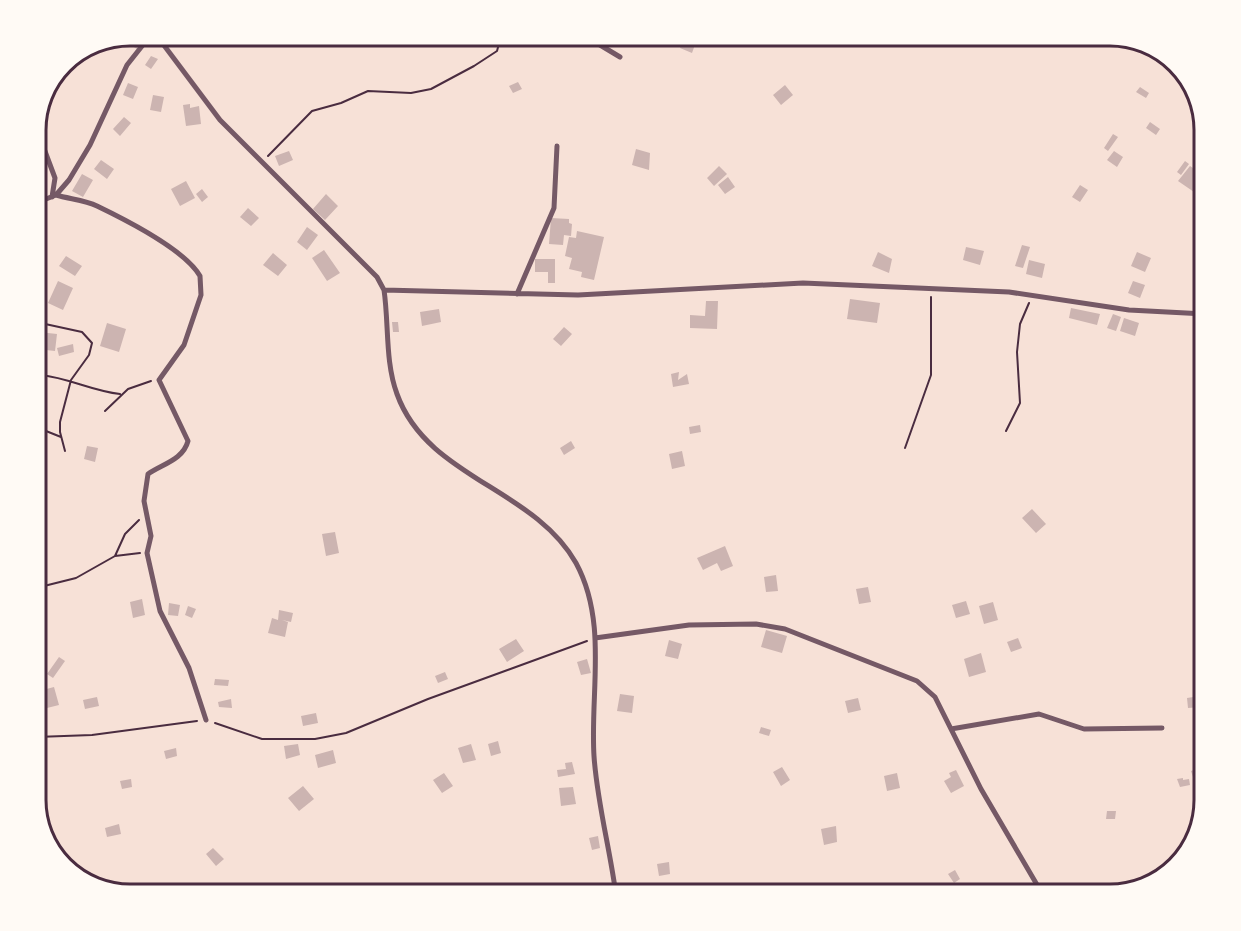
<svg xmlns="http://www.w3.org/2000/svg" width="1241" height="931" font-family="'Golos Text',sans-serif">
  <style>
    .building { fill: #ccb4b1 }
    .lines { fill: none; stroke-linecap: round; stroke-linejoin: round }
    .path { stroke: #4a2c40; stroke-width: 2 }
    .minor { stroke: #755966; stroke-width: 5 }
    .rim { fill: none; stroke: #4a2c40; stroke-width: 3 }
  </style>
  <rect width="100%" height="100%" fill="#f7e1d7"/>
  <path class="building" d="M134 36H145L137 49 129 44Z
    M263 36H280L275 45 268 42 270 39 260 38Z
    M684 36 697 39 692 53 680 48Z
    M151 56 158 59 151 69 145 65Z
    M518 82 522 89 513 93 509 86Z
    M128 83 138 87 133 99 123 95Z
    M785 85 793 95 781 105 773 95Z
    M1140 87 1149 93 1146 98 1136 92Z
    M153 95 164 97 161 112 150 110Z
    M190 104V108L199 106 201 124 186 126 183 105Z
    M124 117 131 123 120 136 113 129Z
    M1150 122 1160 129 1156 135 1146 128Z
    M1113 134 1118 137 1108 151 1104 148Z
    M636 149 650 153 649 170 632 165Z
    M289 151 293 160 279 166 275 156Z
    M1114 151 1123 157 1117 167 1107 160Z
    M101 160 114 169 107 179 94 169Z
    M1185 161 1189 164 1181 175 1177 172Z
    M719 166 727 174 714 186 707 178Z
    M1190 166 1205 176 1194 192 1178 181Z
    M82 174 93 180 83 197 72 191Z
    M728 177 735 187 725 194 718 185Z
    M186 181 195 198 180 206 171 189Z
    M1080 185 1088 190 1080 202 1072 197Z
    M202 189 208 197 202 202 196 194Z
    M326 194 338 206 325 220 313 209Z
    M248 208 259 218 251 226 240 217Z
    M551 218 569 219V223L572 224 571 236 564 235 563 245 549 244Z
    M307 227 318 235 307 250 297 242Z
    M577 231 604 237 594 280 581 277 582 272 569 269 572 258 565 256 569 237 576 238Z
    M1022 245 1030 247 1023 268 1015 266Z
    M966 247 984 251 980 265 963 260Z
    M324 250 340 273 327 281 312 258Z
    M878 252 892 259 889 273 872 266Z
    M1137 252 1151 258 1145 272 1131 266Z
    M273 253 287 265 278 276 263 265Z
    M66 256 82 266 75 276 59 266Z
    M535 259H555V283H548V272H535Z
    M1029 260 1045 264 1042 278 1026 274Z
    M58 281 73 288 63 310 48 303Z
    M1133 281 1145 285 1140 298 1128 293Z
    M850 299 880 303 877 323 847 319Z
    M706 301H718L717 329 690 328V315L705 316Z
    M1071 308 1100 314 1097 325 1069 318Z
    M439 309 441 322 422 326 420 312Z
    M1113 314 1121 317 1116 331 1107 328Z
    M1124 318 1139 323 1135 336 1120 331Z
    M392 322H398L399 332H393Z
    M107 323 126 329 119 352 100 346Z
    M564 327 572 334 561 346 553 339Z
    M39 332 57 334 55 351 37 349Z
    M73 344 74 352 59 356 57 348Z
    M679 372 678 380 687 374 689 384 673 387 671 374Z
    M700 425 701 432 690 434 689 427Z
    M571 441 575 448 564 455 560 448Z
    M87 446 98 448 95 462 84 459Z
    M682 451 685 466 672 469 669 454Z
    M1032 509 1046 524 1036 533 1022 518Z
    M335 532 339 553 326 556 322 534Z
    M725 546 733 566 721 571 717 563 703 570 697 558Z
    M776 575 778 591 766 592 764 577Z
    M868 587 871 602 859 604 856 589Z
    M142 599 145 615 133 618 130 602Z
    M966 601 970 614 956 618 952 605Z
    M993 602 998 620 984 624 979 606Z
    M169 603 180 605 178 616 168 615Z
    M188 606 196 609 192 618 185 615Z
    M279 610 293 613 291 622 282 620 288 622 285 637 268 633 272 618 278 620Z
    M766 630 787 636 782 653 761 647Z
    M1018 638 1022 648 1011 652 1007 642Z
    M516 639 524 651 507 662 499 649Z
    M669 640 682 644 678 659 665 656Z
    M981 653 986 672 969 677 964 659Z
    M59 657 65 661 53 678 47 674Z
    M587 659 591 673 581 675 577 662Z
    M445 672 448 679 438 683 435 676Z
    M215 679 229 680 228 686 214 685Z
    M54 687 59 705 43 709 39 691Z
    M620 694 634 696 632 713 617 711Z
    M1200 696 1201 707 1188 708 1187 698Z
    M97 697 99 706 85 709 83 700Z
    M858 698 861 710 848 713 845 701Z
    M231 699 232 708 219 707 218 702Z
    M316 713 318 723 303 726 301 716Z
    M761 727 771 730 769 736 759 733Z
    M498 741 501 753 491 756 488 744Z
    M298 744 300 755 286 759 284 746Z
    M471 744 476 760 463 763 458 748Z
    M176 748 177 756 166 759 164 751Z
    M333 750 336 763 318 768 315 755Z
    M572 762 575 774 558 777 557 770 566 769 565 763Z
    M1204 766 1205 776 1194 780 1191 771Z
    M782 767 790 780 781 786 773 772Z
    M956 770 964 786 951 793 944 781 951 777 949 773Z
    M444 773 453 786 442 793 433 780Z
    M897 773 900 788 887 791 884 776Z
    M1183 778V780L1189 779 1190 785 1180 787 1177 779Z
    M131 779 132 787 122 789 120 781Z
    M303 786 314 799 299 811 288 798Z
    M573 787 576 804 561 806 559 788Z
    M1107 811H1116L1115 819H1106Z
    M119 824 121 834 107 837 105 828Z
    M836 826 837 842 824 845 821 829Z
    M598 836 600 848 592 850 589 838Z
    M213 848 224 859 216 866 206 854Z
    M669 862 670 874 659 876 657 864Z
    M955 870 960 879 954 883 948 874Z
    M959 884 965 893 948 895 946 892Z
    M709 888 711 895H696L695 891Z"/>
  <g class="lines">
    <path class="path" d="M268 156 312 111 341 103 368 91 411 93 431 89 474 66 497 51 501 36
      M36 322 82 332 92 343 89 355 71 380 60 422V432L65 451
      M41 375C69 378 92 391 120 394
      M105 411 128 389 151 381
      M36 427 61 437
      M1006 431 1020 403 1017 352 1020 324 1029 303
      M905 448 931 375V297
      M115 556 125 534 139 520
      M36 588 76 578 115 556 140 553
      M215 723 262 739H315L346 733 428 699 587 641
      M36 737 92 735 197 721"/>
    <path class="minor" d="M157 36 220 120 377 277 384 290C389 324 385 362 397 394 427 478 534 488 576 563 608 622 590 692 594 756 597 802 610 849 616 895
      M585 36 620 57
      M44 109 43 146 55 178 52 197
      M56 195C69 199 85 200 97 206 124 219 185 250 200 276L201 295 184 345 159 380 188 441C183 460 162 464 148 474L144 501 151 536 147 553 160 611 189 668 206 720
      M36 203 56 195 69 180 90 145 127 65 150 36
      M384 290 578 295 803 283 1009 292 1129 310 1205 314
      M517 294 554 208 557 146
      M595 638 689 625 756 624 785 629 917 681 935 697 981 789 1043 895
      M951 729 1039 714 1084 729 1162 728"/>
  </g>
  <path d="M0 0H1241V931H0ZM130 46H1110A84 84 0 0 1 1194 130V800A84 84 0 0 1 1110 884H130A84 84 0 0 1 46 800V130A84 84 0 0 1 130 46Z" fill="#fffaf5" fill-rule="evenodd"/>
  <path class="rim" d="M130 46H1110A84 84 0 0 1 1194 130V800A84 84 0 0 1 1110 884H130A84 84 0 0 1 46 800V130A84 84 0 0 1 130 46Z"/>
</svg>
